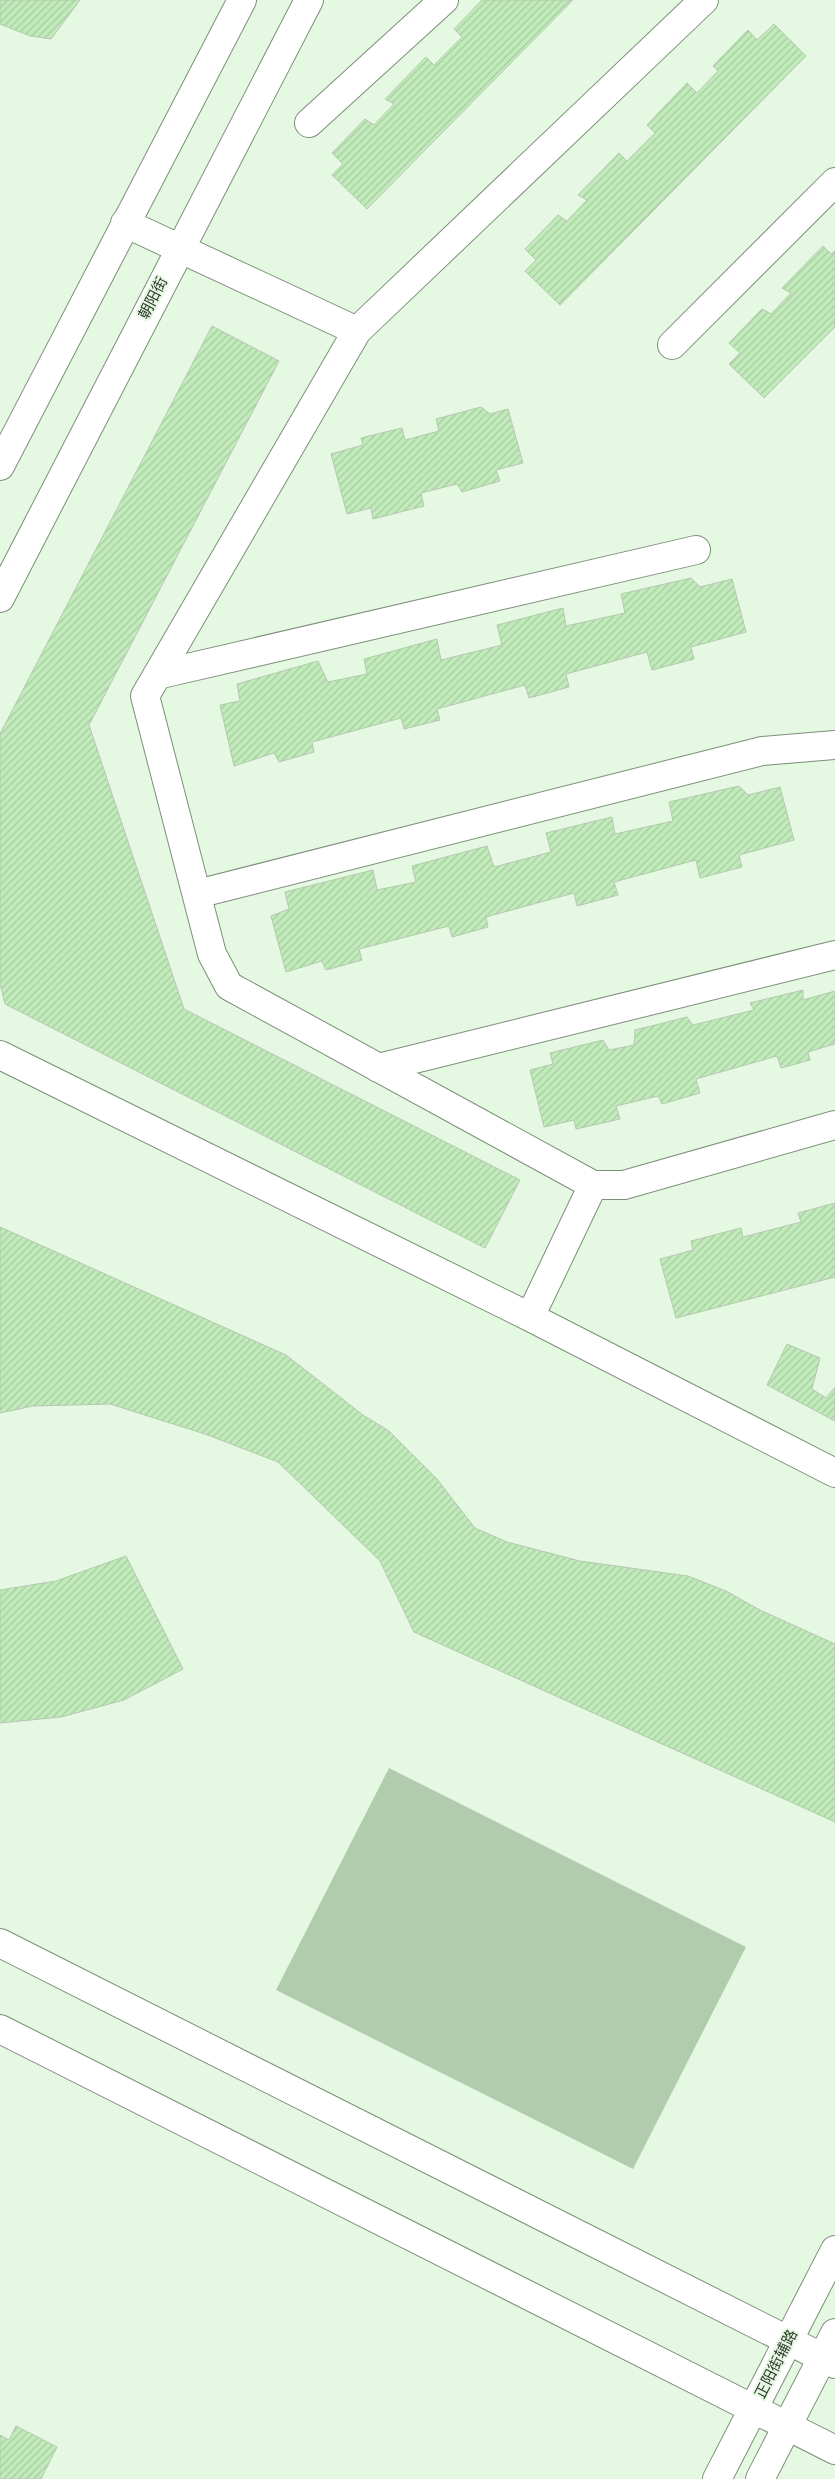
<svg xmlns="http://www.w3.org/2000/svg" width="835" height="2479" font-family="'Work Sans','Noto Sans SC',sans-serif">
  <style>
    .grass { fill: #b1cbad }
    .building { fill: url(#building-hatch); stroke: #b5c8b1 }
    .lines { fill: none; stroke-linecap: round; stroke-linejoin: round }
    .minor-casing { stroke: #7c8f79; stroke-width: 30 }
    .major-casing { stroke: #7c8f79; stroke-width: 30 }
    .minor { stroke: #fff; stroke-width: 28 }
    .major { stroke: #fff; stroke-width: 28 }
    .labels { text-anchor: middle; stroke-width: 4; stroke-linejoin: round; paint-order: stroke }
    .street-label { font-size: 15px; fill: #30382e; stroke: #e5f9e2 }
  </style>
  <defs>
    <pattern id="building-hatch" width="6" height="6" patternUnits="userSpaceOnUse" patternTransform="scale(1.25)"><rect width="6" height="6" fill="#c1ebba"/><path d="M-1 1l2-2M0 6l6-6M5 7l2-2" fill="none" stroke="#a6caa0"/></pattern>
  </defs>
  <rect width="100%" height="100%" fill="#e5f9e2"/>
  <path class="grass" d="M389 1768 746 1947 633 2169 276 1990Z"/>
  <path class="building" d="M0 0H80L51 39 30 36 0 24Z
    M482 0H573L367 209 332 175 343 164 332 153 365 119 374 125 394 104 385 99 426 57 434 65 462 37 454 29Z
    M774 24 806 56 560 305 525 271 536 260 525 249 558 215 567 221 587 200 578 195 619 153 627 161 655 133 647 125 687 83 697 93 718 71 713 66 748 30 757 40Z
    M823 246 831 254 835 251V327L764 398 729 364 740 353 729 343 762 309 771 314 791 293 782 288Z
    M212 326 279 361 89 725 184 1009 520 1180 485 1248 5 1004 0 984V734Z
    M481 407 490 414 508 409 523 463 496 470 500 481 462 492 457 484 421 493 424 506 373 519 371 508 347 514 331 454 363 445 361 438 402 428 405 440 439 431 436 419Z
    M691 578 700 587 732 579 746 632 691 647 694 659 652 670 647 652 566 674 569 687 529 698 525 685 437 709 440 720 404 729 401 718 312 742 314 752 279 762 274 753 234 766 220 705 240 701 237 684 318 661 328 682 367 674 364 659 437 639 441 660 502 645 497 625 563 608 566 626 625 613 621 594Z
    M739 786 748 795 780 787 794 840 739 855 742 867 700 878 696 860 614 882 618 895 577 906 574 893 486 917 488 927 452 937 449 926 359 949 362 960 326 970 322 961 286 972 271 916 289 909 285 892 373 870 377 890 416 882 412 866 487 846 494 867 551 852 546 833 612 817 615 834 673 821 669 802Z
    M803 990V1000L835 991V1044L808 1052 810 1060 781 1068 777 1056 696 1079 700 1093 662 1104 658 1096 616 1106 620 1119 576 1129 574 1120 544 1127 530 1070 553 1064 550 1053 603 1040 609 1050 634 1045 635 1030 687 1017 693 1025 754 1010 750 1003Z
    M835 1203V1277L676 1318 660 1259 693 1250 691 1241 741 1228 743 1237 801 1222 798 1213Z
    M0 1227 286 1355 363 1415 389 1431 437 1479 475 1528 507 1542 580 1561 688 1576 726 1591 760 1610 835 1644V1822L414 1632 380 1561 278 1462 205 1434 110 1404 33 1406 0 1413Z
    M787 1344 820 1358 812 1389 826 1398 835 1387V1421L767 1385Z
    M126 1556 183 1669 124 1700 61 1717 0 1723V1590L56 1581Z
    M16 2426 57 2447 41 2479H0V2435L9 2440Z"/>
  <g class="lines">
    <g class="minor-casing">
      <path id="minor" d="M309 123 444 0
        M125 223 357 331 145 696 212 954 229 986 593 1185 530 1317
        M357 331 704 0
        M672 345 835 182
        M0 466 242 0
        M0 598 309 0
        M157 675 696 550
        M197 894 762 751 835 745
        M0 1055 530 1317 835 1473
        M378 1068 835 955
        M593 1185H624L835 1125
        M0 1943 835 2364
        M0 2029 835 2450
        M717 2479 835 2250"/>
    </g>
    <g class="major-casing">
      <path id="major" d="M760 2479 835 2333"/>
    </g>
    <use href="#minor" class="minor"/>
    <use href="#major" class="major"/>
  </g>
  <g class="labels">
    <g class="street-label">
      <text transform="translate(153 298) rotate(-63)" y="5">朝阳街</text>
      <text transform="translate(776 2364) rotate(-63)" y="5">正阳街辅路</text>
    </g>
  </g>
</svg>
